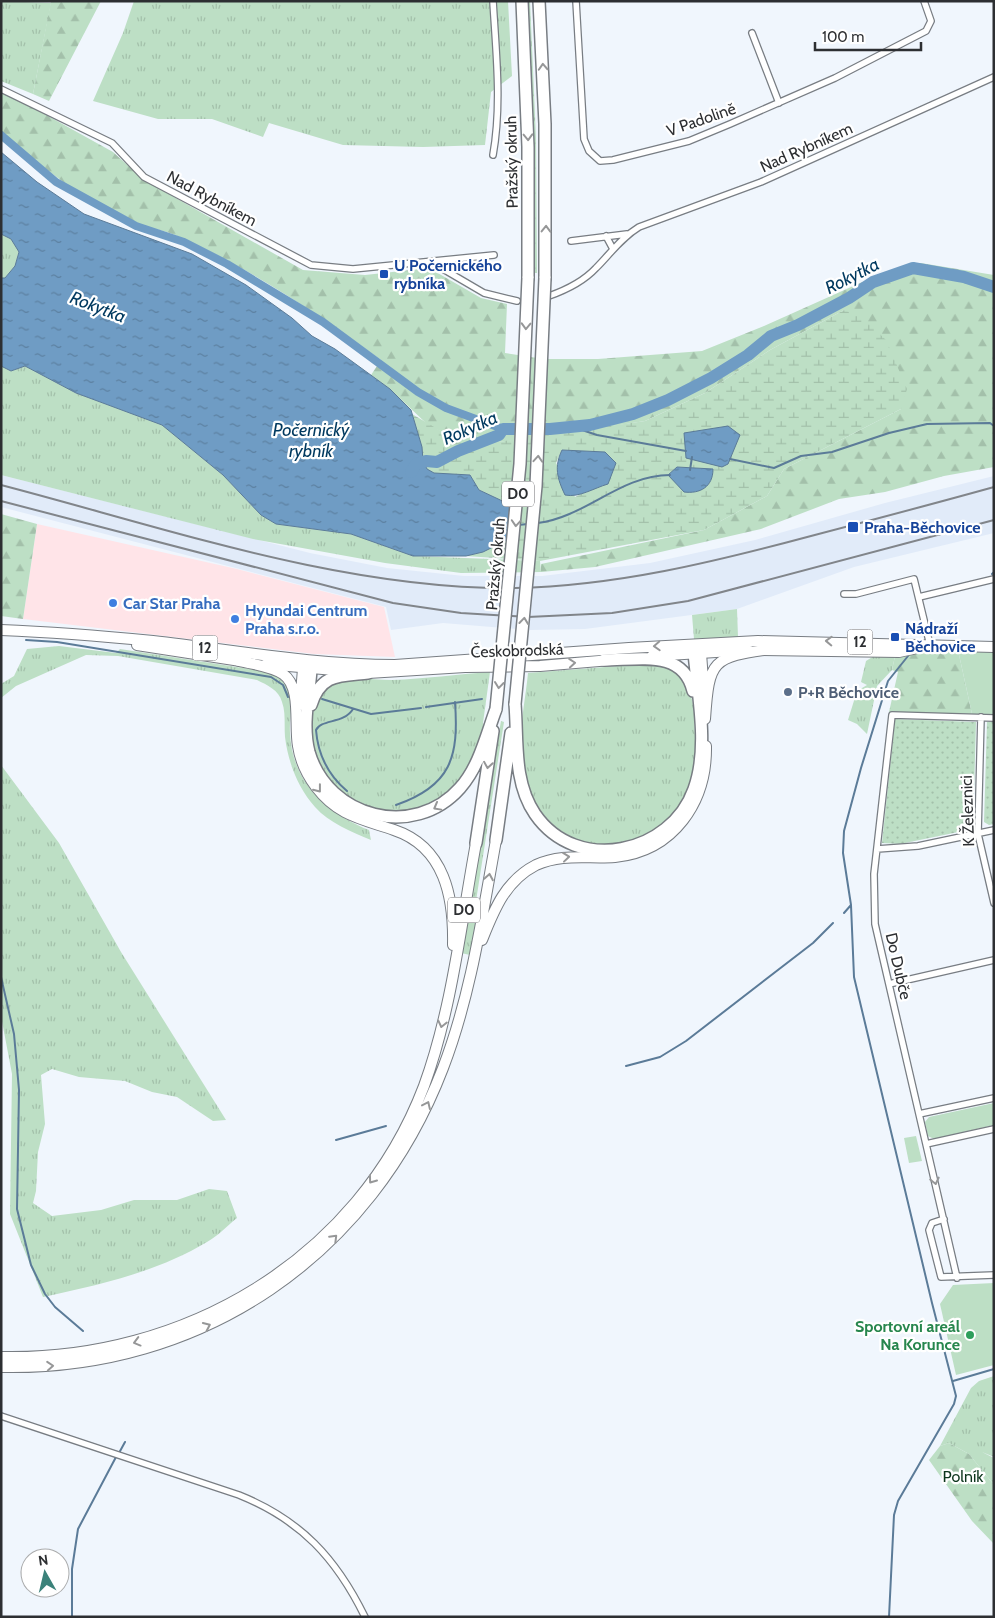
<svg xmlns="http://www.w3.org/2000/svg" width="995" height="1618" font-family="Cabin,sans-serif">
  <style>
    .built { fill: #e1ebf9 }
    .industrial { fill: #ffe4e8 }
    .grass { fill: url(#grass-tufts) }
    .forest { fill: url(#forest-firs) }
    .wetland { fill: url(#wetland-marsh); fill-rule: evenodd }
    .park { fill: #bddfc5 }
    .garden { fill: url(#garden-dots) }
    .water { fill: url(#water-ripples); stroke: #5b7b98 }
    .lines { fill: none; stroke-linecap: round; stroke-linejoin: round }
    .stream { stroke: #5b7b98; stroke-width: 2 }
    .canal { stroke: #6f9cc4; stroke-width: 8 }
    .river { stroke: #6f9cc4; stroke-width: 12 }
    .minor-casing { stroke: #787d83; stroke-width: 8 }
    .primary-casing { stroke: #787d83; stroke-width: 12 }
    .trunk-casing { stroke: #787d83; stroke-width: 12 }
    .motorway-casing { stroke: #787d83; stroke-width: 14 }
    .minor { stroke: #fff; stroke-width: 5.5 }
    .primary { stroke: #fff; stroke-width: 10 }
    .trunk { stroke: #fff; stroke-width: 10 }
    .motorway { stroke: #fff; stroke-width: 11 }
    .rail { stroke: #81858a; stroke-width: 2 }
    .motorway-bridge-casing { stroke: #787d83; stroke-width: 14; stroke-linecap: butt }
    .motorway-bridge { stroke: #fff; stroke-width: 11 }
    .oneway { stroke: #969798 }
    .transit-dot { fill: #1a4fb4; stroke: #fff; stroke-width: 2 }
    .shop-dot { fill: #3f7fe0; stroke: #fff; stroke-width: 2 }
    .service-dot { fill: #5c6f8a; stroke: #fff; stroke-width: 2 }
    .leisure-dot { fill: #2e9e5b; stroke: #fff; stroke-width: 2 }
    .labels { text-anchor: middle; stroke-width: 4.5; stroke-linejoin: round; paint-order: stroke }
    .shield { fill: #fff; stroke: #6c6d70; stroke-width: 1 }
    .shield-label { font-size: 15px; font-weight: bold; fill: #2d2f32 }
    .street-label { font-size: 16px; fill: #2d2f32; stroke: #fff }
    .transit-label { font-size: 16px; font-weight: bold; fill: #164399; stroke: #fff; text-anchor: start }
    .shop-label { font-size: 16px; font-weight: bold; fill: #366cbe; stroke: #fff; text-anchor: start }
    .service-label { font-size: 16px; font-weight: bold; fill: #4e5e75; stroke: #fff; text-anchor: start }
    .leisure-label { font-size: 16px; font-weight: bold; fill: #27864d; stroke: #fff; text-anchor: end }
    .park-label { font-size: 16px; fill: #0c351c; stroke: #fff }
    .water-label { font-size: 18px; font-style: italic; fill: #00395f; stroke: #fff }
  </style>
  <defs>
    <pattern id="grass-tufts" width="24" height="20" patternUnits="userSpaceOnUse" patternTransform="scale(1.25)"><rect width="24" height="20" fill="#bddfc5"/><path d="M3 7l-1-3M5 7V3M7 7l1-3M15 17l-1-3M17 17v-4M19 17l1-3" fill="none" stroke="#a3c0aa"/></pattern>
    <pattern id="forest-firs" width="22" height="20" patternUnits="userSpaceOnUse" patternTransform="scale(1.25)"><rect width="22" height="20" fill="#bddfc5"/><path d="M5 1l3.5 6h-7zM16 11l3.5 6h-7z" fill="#a3c0aa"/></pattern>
    <pattern id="wetland-marsh" width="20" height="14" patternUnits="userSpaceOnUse" patternTransform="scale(1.25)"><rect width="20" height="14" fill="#bddfc5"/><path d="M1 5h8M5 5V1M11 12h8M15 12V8" fill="none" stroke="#a3c0aa"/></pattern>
    <pattern id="garden-dots" width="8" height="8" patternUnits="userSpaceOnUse" patternTransform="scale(1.25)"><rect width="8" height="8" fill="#bddfc5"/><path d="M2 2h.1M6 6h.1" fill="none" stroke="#a3c0aa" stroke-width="1.8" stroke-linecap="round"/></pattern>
    <pattern id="water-ripples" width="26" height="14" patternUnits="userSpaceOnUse" patternTransform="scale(1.25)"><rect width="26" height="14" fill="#6f9cc4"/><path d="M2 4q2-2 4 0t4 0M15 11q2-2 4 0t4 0" fill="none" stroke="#5c80a0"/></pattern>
  </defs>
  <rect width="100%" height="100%" fill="#f0f6fd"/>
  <path class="built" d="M1 475 310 553 387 568 464 576H542L650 563 755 540 885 503 994 476V533L854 567 737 609 585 629 530 630 443 623 391 630 386 607 1 507Z"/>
  <path class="industrial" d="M37 524 237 569 384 607 395 657 314 654 23 619Z"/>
  <path class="grass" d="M1 1 51 3 33 94 1 81Z
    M134 1H508L512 76 491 92 485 145 423 147 343 145 269 123 263 137 212 119H158L93 101 123 33Z
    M527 1H530L536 138 537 273H534L531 89Z
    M1 234 11 239 19 251 15 266 5 278H1Z
    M1 366 11 371 25 366 76 393 162 425 223 475 261 515 276 524 351 534 413 556 540 561 541 572 461 573 385 563 253 539 1 475Z
    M737 609 738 637 694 639 692 615Z
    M59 646 116 653 120 649 263 671C274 674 283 677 288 687 294 701 289 718 290 733 292 782 326 813 369 830L371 840C352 832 329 823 315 807 298 788 288 762 285 737 284 725 286 713 282 702 279 690 267 685 257 680L118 656 86 655 16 686 1 698V684L14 676 27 649Z
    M874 656H895L892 670 877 686 867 734 857 724 848 720 857 691 867 685 861 682 866 661Z
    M644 664H658L677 670C682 678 689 687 691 696 695 708 694 722 695 734 697 760 693 785 680 808 676 814 669 819 663 823 612 870 542 840 524 777 515 748 525 704 528 673Z
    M490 672 483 723 484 726C476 752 466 780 443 797 384 839 300 785 313 714 315 706 319 691 325 686 328 684 335 680 339 680 355 676 375 680 392 680 425 679 457 674 490 672Z
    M501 721 504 722 476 901 481 902 470 955 461 953Z
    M1 765 59 843 121 952 226 1120 213 1121 177 1097 152 1092 125 1081 79 1077 52 1069 41 1075 45 1124 38 1152 36 1191 33 1203 52 1216 101 1210 134 1200H177L209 1189 227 1191 237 1218C227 1226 218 1236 207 1242 157 1272 99 1285 43 1297L10 1214 12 1074 1 1016Z
    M994 1376V1457L982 1452 994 1458V1485L969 1454 949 1443 940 1446 971 1388 979 1381Z"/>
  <path class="forest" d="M51 1H101L49 101 33 94Z
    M1 93 21 101 113 152 144 180 303 270 365 275 429 268 481 298 507 304 505 353 544 359H598L702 351 764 326 860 283 910 264 921 263 994 275V467L944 476 885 492 839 499 761 529 595 567 541 572V564L704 530 767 496 784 469 901 409 844 310 770 350 705 393 645 421 543 437 498 442 451 437 427 424 390 389 371 375 381 360C330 323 280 288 224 259 196 244 168 228 136 226L127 217 74 190 7 140 1 135Z
    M1 514 37 524 23 619 1 616Z
    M958 650 972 714 889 712 898 672 892 670 895 656 921 651Z
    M949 1443 969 1454 994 1485V1544L972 1521 929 1460 940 1446Z"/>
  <path class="wetland" d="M844 310 862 317 886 340 907 389 901 409 784 469 767 496 704 530 540 561 466 556 483 552 511 505 479 490 470 475C459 474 436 477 428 470 423 466 415 423 412 414L451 437 498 442 645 421 705 393 770 350ZM562 450 605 452 608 484 590 489 575 497 556 463ZM677 467 712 469H713L675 481 669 475Z"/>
  <path class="park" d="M958 650 994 651V714H972Z
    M994 1103V1125L934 1139 928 1136 925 1122 929 1117Z
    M916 1136 922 1161 909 1163 904 1138Z
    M994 1283V1365L956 1375 940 1304 953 1285Z"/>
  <path class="garden" d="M895 719 976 722 973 829 900 844 882 843Z
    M987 722H994V824L989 825 984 822Z"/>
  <path class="water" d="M1 152 37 182 84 214 192 254 246 285 292 318 312 336 335 349 390 389 411 410 422 447 423 461 427 469 434 473 470 475 479 490 511 505V538L483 552 466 556H413L351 534 276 524 261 515 223 475 162 425 76 393 25 366 11 371 1 366V278H5L15 266 19 252 11 239 1 234Z
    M728 426 740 435 728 464 722 467 686 458 684 433Z
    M562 450 605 452 616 463 608 484C594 488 579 498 565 495 557 478 554 467 562 450Z
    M677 467 713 469C713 487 700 494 684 492L668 475Z"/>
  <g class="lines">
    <path class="stream" d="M570 426 597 435 686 451
      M730 459 774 468 801 456 832 452 889 433 927 424 990 423 994 426
      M690 470 692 457
      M538 523C586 517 620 475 670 475
      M518 525 528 524
      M992 574 994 572
      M26 640 57 642 271 677 283 685 288 697
      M322 699 371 714 421 708
      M426 707 482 699
      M347 791C328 775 318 755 316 730 321 719 344 724 353 709
      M396 805C451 786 459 757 455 702
      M844 913 851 905
      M1 977 14 1034 19 1090 17 1209 31 1265 45 1294 55 1307 83 1331
      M626 1066 660 1057 686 1041 813 943 833 923
      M336 1140 386 1126
      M953 1381 994 1369
      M119 1453 125 1442
      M72 1617V1569L78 1529 116 1457
      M889 1617 894 1515 898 1501 954 1404 956 1396 932 1303 854 977 851 905 843 853 844 831 861 768 888 681 908 656"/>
    <path class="canal" d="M1 135 56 182 136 226 184 242 227 264 323 322 418 392 446 408 503 429"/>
    <path class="river" d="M411 472 416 464 426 461 437 462 458 451 499 435 503 429H550L590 425 633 414 668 400 711 378 748 355 771 336 798 325 849 298 873 282 913 268 964 277 994 287"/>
    <g class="minor-casing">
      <path id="minor" d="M576 1 584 139 589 151 600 161 613 160 689 141 730 124 835 78 926 31 931 21 924 1
        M752 33 779 103
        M1 89 112 143 144 177 311 265 353 269 494 255
        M493 155C502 104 496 53 493 1
        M606 236 613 249
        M571 241 627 234
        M431 262 484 293 517 301
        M549 296C566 290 583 282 596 268 610 254 621 238 639 227L761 182 994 77
        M844 594H856L914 579 930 645
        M919 597 994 579
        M981 717 978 834 994 903
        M877 849 918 846 994 830
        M889 984 994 960
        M919 1114 994 1098
        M926 1144 994 1129
        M944 1219 932 1223 929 1230 941 1277 994 1275
        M957 1278 875 924 874 874 892 715 994 718
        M1 1416 239 1495C301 1520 336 1558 365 1617"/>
    </g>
    <g class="primary-casing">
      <path id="primary" d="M1 630C52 632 102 636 153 641 234 650 313 665 395 665L629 648 758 641 994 647
        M137 645 247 662
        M762 650 899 652 922 647
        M652 656 748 650
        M266 664 368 673 465 667 540 666 611 660"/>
    </g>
    <g class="trunk-casing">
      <path id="trunk" d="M701 653 704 694
        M239 661C252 664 271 666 283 674 302 687 294 725 298 746 300 760 307 775 316 787 338 816 362 819 394 830 445 847 454 898 453 945
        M300 705 303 669
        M705 719C709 660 712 657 771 649
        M482 940C494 910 505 881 536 865 562 853 588 859 615 857 674 851 707 802 706 746
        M1 1357C183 1361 358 1260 424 1086 452 1009 461 924 476 843
        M1 1367C202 1371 371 1256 443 1068 471 995 482 917 496 840"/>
    </g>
    <g class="motorway-casing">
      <path id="motorway" d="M522 1 528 147V278
        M539 1 545 124V278
        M604 660C639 660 683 649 693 691
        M311 670C309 697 302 725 309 752 328 818 414 840 460 788 479 767 486 736 496 709
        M515 704C518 740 513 782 535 814 577 875 671 854 694 789 709 748 698 696 694 653
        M311 705C321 673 340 676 368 673
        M496 840 511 733
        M476 843 493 731"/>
    </g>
    <use href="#minor" class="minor"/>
    <use href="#primary" class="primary"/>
    <use href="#trunk" class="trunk"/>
    <use href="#motorway" class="motorway"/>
    <path class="rail" d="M1 485C166 528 344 590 515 588 616 586 714 562 811 536 872 520 933 504 994 487
      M1 501 393 603 461 613 528 617 612 613 688 601 994 520"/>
    <g class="motorway-bridge-casing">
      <path id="motorway-bridge" d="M515 704 536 486 545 278
        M496 709 520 464 528 278"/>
    </g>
    <use href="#motorway-bridge" class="motorway-bridge"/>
  </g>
  <defs><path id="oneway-chevron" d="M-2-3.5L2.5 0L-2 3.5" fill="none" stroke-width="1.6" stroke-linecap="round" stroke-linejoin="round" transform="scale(1.25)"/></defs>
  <g class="oneway">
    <use href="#oneway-chevron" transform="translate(543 67) rotate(-93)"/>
    <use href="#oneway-chevron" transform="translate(528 137) rotate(88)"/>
    <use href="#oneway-chevron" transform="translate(546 229) rotate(-89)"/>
    <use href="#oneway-chevron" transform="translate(526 326) rotate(92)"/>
    <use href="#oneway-chevron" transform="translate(538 459) rotate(-86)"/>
    <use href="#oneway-chevron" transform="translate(516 523) rotate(94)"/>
    <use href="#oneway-chevron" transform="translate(524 621) rotate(-84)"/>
    <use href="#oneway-chevron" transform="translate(829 641) rotate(-178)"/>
    <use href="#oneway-chevron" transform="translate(657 646) rotate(177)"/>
    <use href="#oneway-chevron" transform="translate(572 663) rotate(-5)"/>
    <use href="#oneway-chevron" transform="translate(499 685) rotate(97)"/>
    <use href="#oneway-chevron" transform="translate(488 765) rotate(99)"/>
    <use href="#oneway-chevron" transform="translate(318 789) rotate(52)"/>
    <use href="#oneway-chevron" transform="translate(437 807) rotate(151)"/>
    <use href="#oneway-chevron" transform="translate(566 857) rotate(-6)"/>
    <use href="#oneway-chevron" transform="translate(489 877) rotate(-80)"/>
    <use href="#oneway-chevron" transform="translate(442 1024) rotate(103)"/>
    <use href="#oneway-chevron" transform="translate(427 1105) rotate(-65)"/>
    <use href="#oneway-chevron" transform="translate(372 1180) rotate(126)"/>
    <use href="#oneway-chevron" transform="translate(935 1181) rotate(77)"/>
    <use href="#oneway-chevron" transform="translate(334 1238) rotate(-45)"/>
    <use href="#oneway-chevron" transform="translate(207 1326) rotate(-25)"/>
    <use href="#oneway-chevron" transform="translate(137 1342) rotate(165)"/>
    <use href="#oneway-chevron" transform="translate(50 1366) rotate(-4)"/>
  </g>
  <g class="transit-dot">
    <rect x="379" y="269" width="10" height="10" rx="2.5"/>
    <rect x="847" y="521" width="12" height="12" rx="2.5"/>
    <rect x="890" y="632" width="10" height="10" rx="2.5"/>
  </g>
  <g class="shop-dot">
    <circle cx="113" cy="603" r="5"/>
    <circle cx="235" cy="619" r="5"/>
  </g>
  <circle class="service-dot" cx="788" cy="692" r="5"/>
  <circle class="leisure-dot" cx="970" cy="1335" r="5"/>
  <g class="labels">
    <g class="shield">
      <rect x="502" y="481.5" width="32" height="25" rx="4"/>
      <rect x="847.5" y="629.5" width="25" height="25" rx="4"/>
      <rect x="192.5" y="635.5" width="25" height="25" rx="4"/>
      <rect x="448" y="897.5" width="32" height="25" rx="4"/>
    </g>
    <g class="shield-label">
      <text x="518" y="499">D0</text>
      <text x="860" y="647">12</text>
      <text x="205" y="653">12</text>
      <text x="464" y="915">D0</text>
    </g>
    <g class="street-label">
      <text transform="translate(701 119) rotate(-19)" y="6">V Padolině</text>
      <text transform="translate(806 147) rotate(-24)" y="6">Nad Rybníkem</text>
      <text transform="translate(511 162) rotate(-91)" y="6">Pražský okruh</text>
      <text transform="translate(212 198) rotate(28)" y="6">Nad Rybníkem</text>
      <text transform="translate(495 564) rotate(-85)" y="6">Pražský okruh</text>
      <text transform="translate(517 650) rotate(-2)" y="6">Českobrodská</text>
      <text transform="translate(967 811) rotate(-92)" y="6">K Železnici</text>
      <text transform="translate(899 966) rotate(77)" y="6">Do Dubče</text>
    </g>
    <g class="transit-label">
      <text x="394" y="271">U Počernického<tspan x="394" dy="18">rybníka</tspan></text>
      <text x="864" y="533">Praha-Běchovice</text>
      <text x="905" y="634">Nádraží<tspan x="905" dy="18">Běchovice</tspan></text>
    </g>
    <g class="shop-label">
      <text x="123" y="609">Car Star Praha</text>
      <text x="245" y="616">Hyundai Centrum<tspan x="245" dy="18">Praha s.r.o.</tspan></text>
    </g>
    <g class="service-label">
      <text x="798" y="698">P+R Běchovice</text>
    </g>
    <g class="leisure-label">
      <text x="960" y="1332">Sportovní areál<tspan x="960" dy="18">Na Korunce</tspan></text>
    </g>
    <g class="park-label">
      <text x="963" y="1482">Polník</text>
    </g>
    <g class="water-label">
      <text transform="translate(852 276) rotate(-27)" y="6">Rokytka</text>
      <text transform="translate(98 307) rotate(21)" y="6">Rokytka</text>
      <text transform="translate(470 428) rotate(-24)" y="6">Rokytka</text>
      <text x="311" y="436">Počernický<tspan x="311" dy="21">rybník</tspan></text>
    </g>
  </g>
  <rect width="995" height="1618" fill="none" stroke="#2d2f32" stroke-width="5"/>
  <g transform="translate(45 1573) rotate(352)"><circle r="24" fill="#ffffff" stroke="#abacad"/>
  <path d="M0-4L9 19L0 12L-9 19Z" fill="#3b827a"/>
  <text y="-8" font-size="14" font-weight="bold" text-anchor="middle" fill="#2d2f32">N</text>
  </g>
  <path d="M815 42v8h106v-8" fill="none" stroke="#2d2f32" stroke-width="2.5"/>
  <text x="822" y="42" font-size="15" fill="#2d2f32" stroke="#ffffff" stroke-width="4" paint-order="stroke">100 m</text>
</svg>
